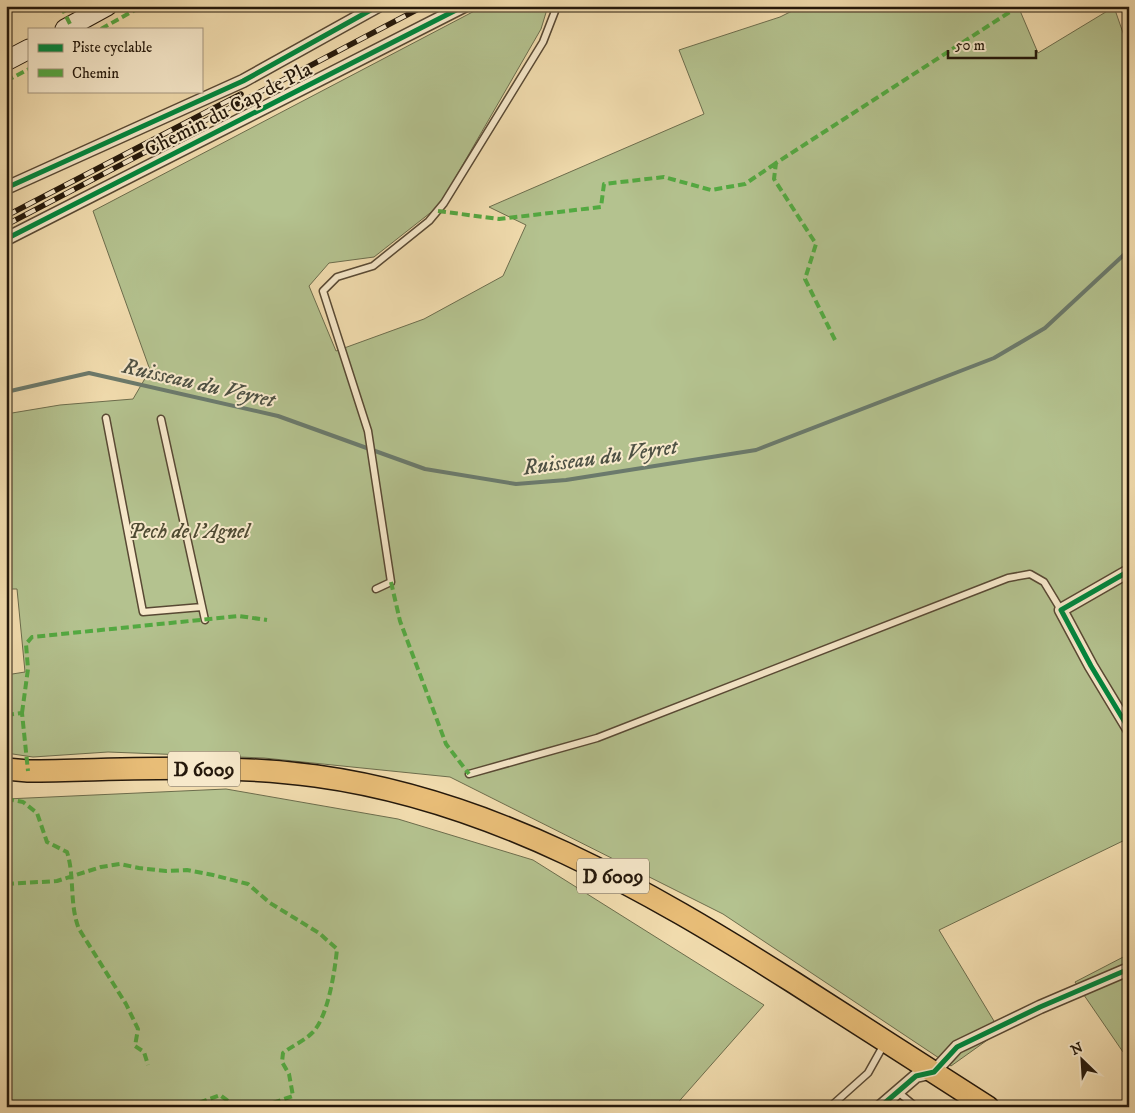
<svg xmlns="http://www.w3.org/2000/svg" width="1135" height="1113" font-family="'IM FELL DW Pica',serif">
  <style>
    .green { fill: #b4c28f; stroke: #6c6d4d }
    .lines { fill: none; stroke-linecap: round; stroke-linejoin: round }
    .stream { stroke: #6b7a6c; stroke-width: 4 }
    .service-casing { stroke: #584934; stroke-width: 9 }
    .minor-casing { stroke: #584934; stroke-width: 15 }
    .secondary-casing { stroke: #24180b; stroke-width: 21 }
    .primary-casing { stroke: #24180b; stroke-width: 24 }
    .service { stroke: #f7e9cb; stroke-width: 6 }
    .minor { stroke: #f7e9cb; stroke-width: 12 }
    .secondary { stroke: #f7e9cb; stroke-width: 19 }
    .primary { stroke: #e9be78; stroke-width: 21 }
    .rail-casing { stroke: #24180b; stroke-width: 5.5 }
    .rail { stroke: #f7e9cb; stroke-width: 4; stroke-dasharray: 11; stroke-linecap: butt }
    .quiet { stroke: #53a941; stroke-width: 4; stroke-dasharray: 8 4; stroke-linecap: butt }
    .cycleway-casing { stroke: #f7e9cb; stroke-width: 8 }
    .cycleway { stroke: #00873e; stroke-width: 5 }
    .labels { text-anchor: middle; stroke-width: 4; stroke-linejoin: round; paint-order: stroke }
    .shield { fill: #f7e9cb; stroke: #635745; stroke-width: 1 }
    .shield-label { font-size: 20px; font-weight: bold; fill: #24180b }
    .street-label { font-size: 21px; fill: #24180b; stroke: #f7e9cb }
    .park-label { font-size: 21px; font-style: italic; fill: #4f4b33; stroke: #f7e9cb }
    .water-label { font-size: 22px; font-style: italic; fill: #4e5144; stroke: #f7e9cb }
  </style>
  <rect width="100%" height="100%" fill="#f2ddaf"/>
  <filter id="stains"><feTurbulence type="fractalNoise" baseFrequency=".004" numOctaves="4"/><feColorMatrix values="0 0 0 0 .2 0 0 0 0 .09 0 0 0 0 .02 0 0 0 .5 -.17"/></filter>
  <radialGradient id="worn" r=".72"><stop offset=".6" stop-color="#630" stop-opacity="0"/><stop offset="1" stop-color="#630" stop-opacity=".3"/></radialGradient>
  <path class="green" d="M484 6H548L541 29 439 206 374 257 329 263 309 286 336 351 424 319 503 276 526 225 489 207 704 114 679 50 780 17 802 6H1018L1038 53 1114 7 1129 50V838L939 930 1000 1031 951 1066 723 914 450 777 264 758 108 752 33 757 6 753V675L25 672 17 589H6V414L60 405 133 399 150 370 93 211Z
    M226 789 398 819 533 860 764 1005 674 1107H6V799Z
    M1129 954V1049L1123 1052 1075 982Z"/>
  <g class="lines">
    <path class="stream" d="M6 392 89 373 278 416 425 469 516 484 566 480 756 450 994 358 1045 328 1129 250"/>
    <g class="service-casing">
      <path id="service" d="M106 418 143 612 202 607
        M161 419 205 620
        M376 589 391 582 368 431 323 291 337 277 373 266 429 221 444 203 543 42 557 6
        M469 774 597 738 1008 578 1030 574 1044 582 1061 610
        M898 1092 916 1107
        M830 1107 868 1073 882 1048"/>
    </g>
    <g class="minor-casing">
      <path id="minor" d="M6 188 243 81 378 6
        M6 239 464 6
        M1129 571 1061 610 1091 666 1129 729
        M880 1107 916 1076 934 1072 957 1047 1040 1007 1129 969"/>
    </g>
    <g class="secondary-casing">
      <path id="secondary" d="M65 29 107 6
        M6 61 29 49"/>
    </g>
    <g class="primary-casing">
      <path id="primary" d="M6 769 28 771C124 770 221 763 316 776 492 800 646 889 793 982 858 1024 923 1065 988 1107"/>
    </g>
    <use href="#service" class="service"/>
    <use href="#minor" class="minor"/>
    <use href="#secondary" class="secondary"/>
    <use href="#primary" class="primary"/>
    <g class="rail-casing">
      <path id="rail" d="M6 216 241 94
        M6 225 424 6"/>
    </g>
    <use href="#rail" class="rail"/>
    <path class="quiet" d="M61 6 71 26
      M101 29 142 6
      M6 81 29 69
      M438 211 499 219 601 207 604 184 664 177 711 190 745 184 776 163
      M835 340 805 279 816 244 774 179 776 163 1019 6
      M391 582 400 621 446 744 469 774
      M22 713 28 669 26 644 32 637 239 616 267 620
      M6 715 22 713 28 771
      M6 799 23 802 37 813 47 842 67 852C75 877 69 904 79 929L126 1004 138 1029 135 1046 144 1052 148 1065
      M6 884 57 881 101 867 120 864 139 868 166 871 187 870 213 875 248 884 270 903 319 933 337 949C335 970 328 1018 312 1033 304 1041 292 1046 283 1053L282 1062 289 1074 293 1096 261 1107
      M188 1107 220 1095 236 1107"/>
    <g class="cycleway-casing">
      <path id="cycleway" d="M6 188 243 81 378 6
        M6 239 464 6
        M1129 571 1061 610 1091 666 1129 729
        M880 1107 916 1076 934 1072 957 1047 1040 1007 1129 969"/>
    </g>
    <use href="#cycleway" class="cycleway"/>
  </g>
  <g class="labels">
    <g class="shield">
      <rect x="168" y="751.5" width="72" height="35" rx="4"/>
      <rect x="577" y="858.5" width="72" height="35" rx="4"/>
    </g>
    <g class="shield-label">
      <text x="204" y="776">D 6009</text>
      <text x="613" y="883">D 6009</text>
    </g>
    <g class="street-label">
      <text transform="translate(228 109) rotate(-27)" y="7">Chemin du Cap de Pla</text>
    </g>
    <g class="park-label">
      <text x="189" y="538">Pech de l'Agnel</text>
    </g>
    <g class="water-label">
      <text transform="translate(199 382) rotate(13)" y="8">Ruisseau du Veyret</text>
      <text transform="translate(600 456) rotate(-8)" y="8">Ruisseau du Veyret</text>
    </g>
  </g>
  <rect width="1135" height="1113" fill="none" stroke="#f2ddaf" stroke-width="25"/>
  <rect x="8" y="8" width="1120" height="1098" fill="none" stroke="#24180b" stroke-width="2.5"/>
  <rect x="12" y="12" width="1110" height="1088" fill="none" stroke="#24180b"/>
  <rect x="28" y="28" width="175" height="65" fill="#f7e9cb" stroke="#a3957e"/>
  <rect x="38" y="44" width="25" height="8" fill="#00873e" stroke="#a3957e"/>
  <text x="72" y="52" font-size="15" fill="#24180b">Piste cyclable</text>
  <rect x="38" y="69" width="25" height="8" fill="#53a941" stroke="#a3957e"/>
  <text x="72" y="78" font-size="15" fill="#24180b">Chemin</text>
  <g transform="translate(1082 1060) rotate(335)" stroke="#f7e9cb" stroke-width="4" paint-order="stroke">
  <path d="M0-4L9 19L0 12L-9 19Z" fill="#24180b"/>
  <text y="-8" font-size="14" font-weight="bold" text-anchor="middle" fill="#24180b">N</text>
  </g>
  <path d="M948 50v8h88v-8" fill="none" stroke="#24180b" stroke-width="2.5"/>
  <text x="955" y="50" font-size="15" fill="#24180b" stroke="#f7e9cb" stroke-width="4" paint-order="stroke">50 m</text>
  <rect width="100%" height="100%" filter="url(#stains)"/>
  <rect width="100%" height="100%" fill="url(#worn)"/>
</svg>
